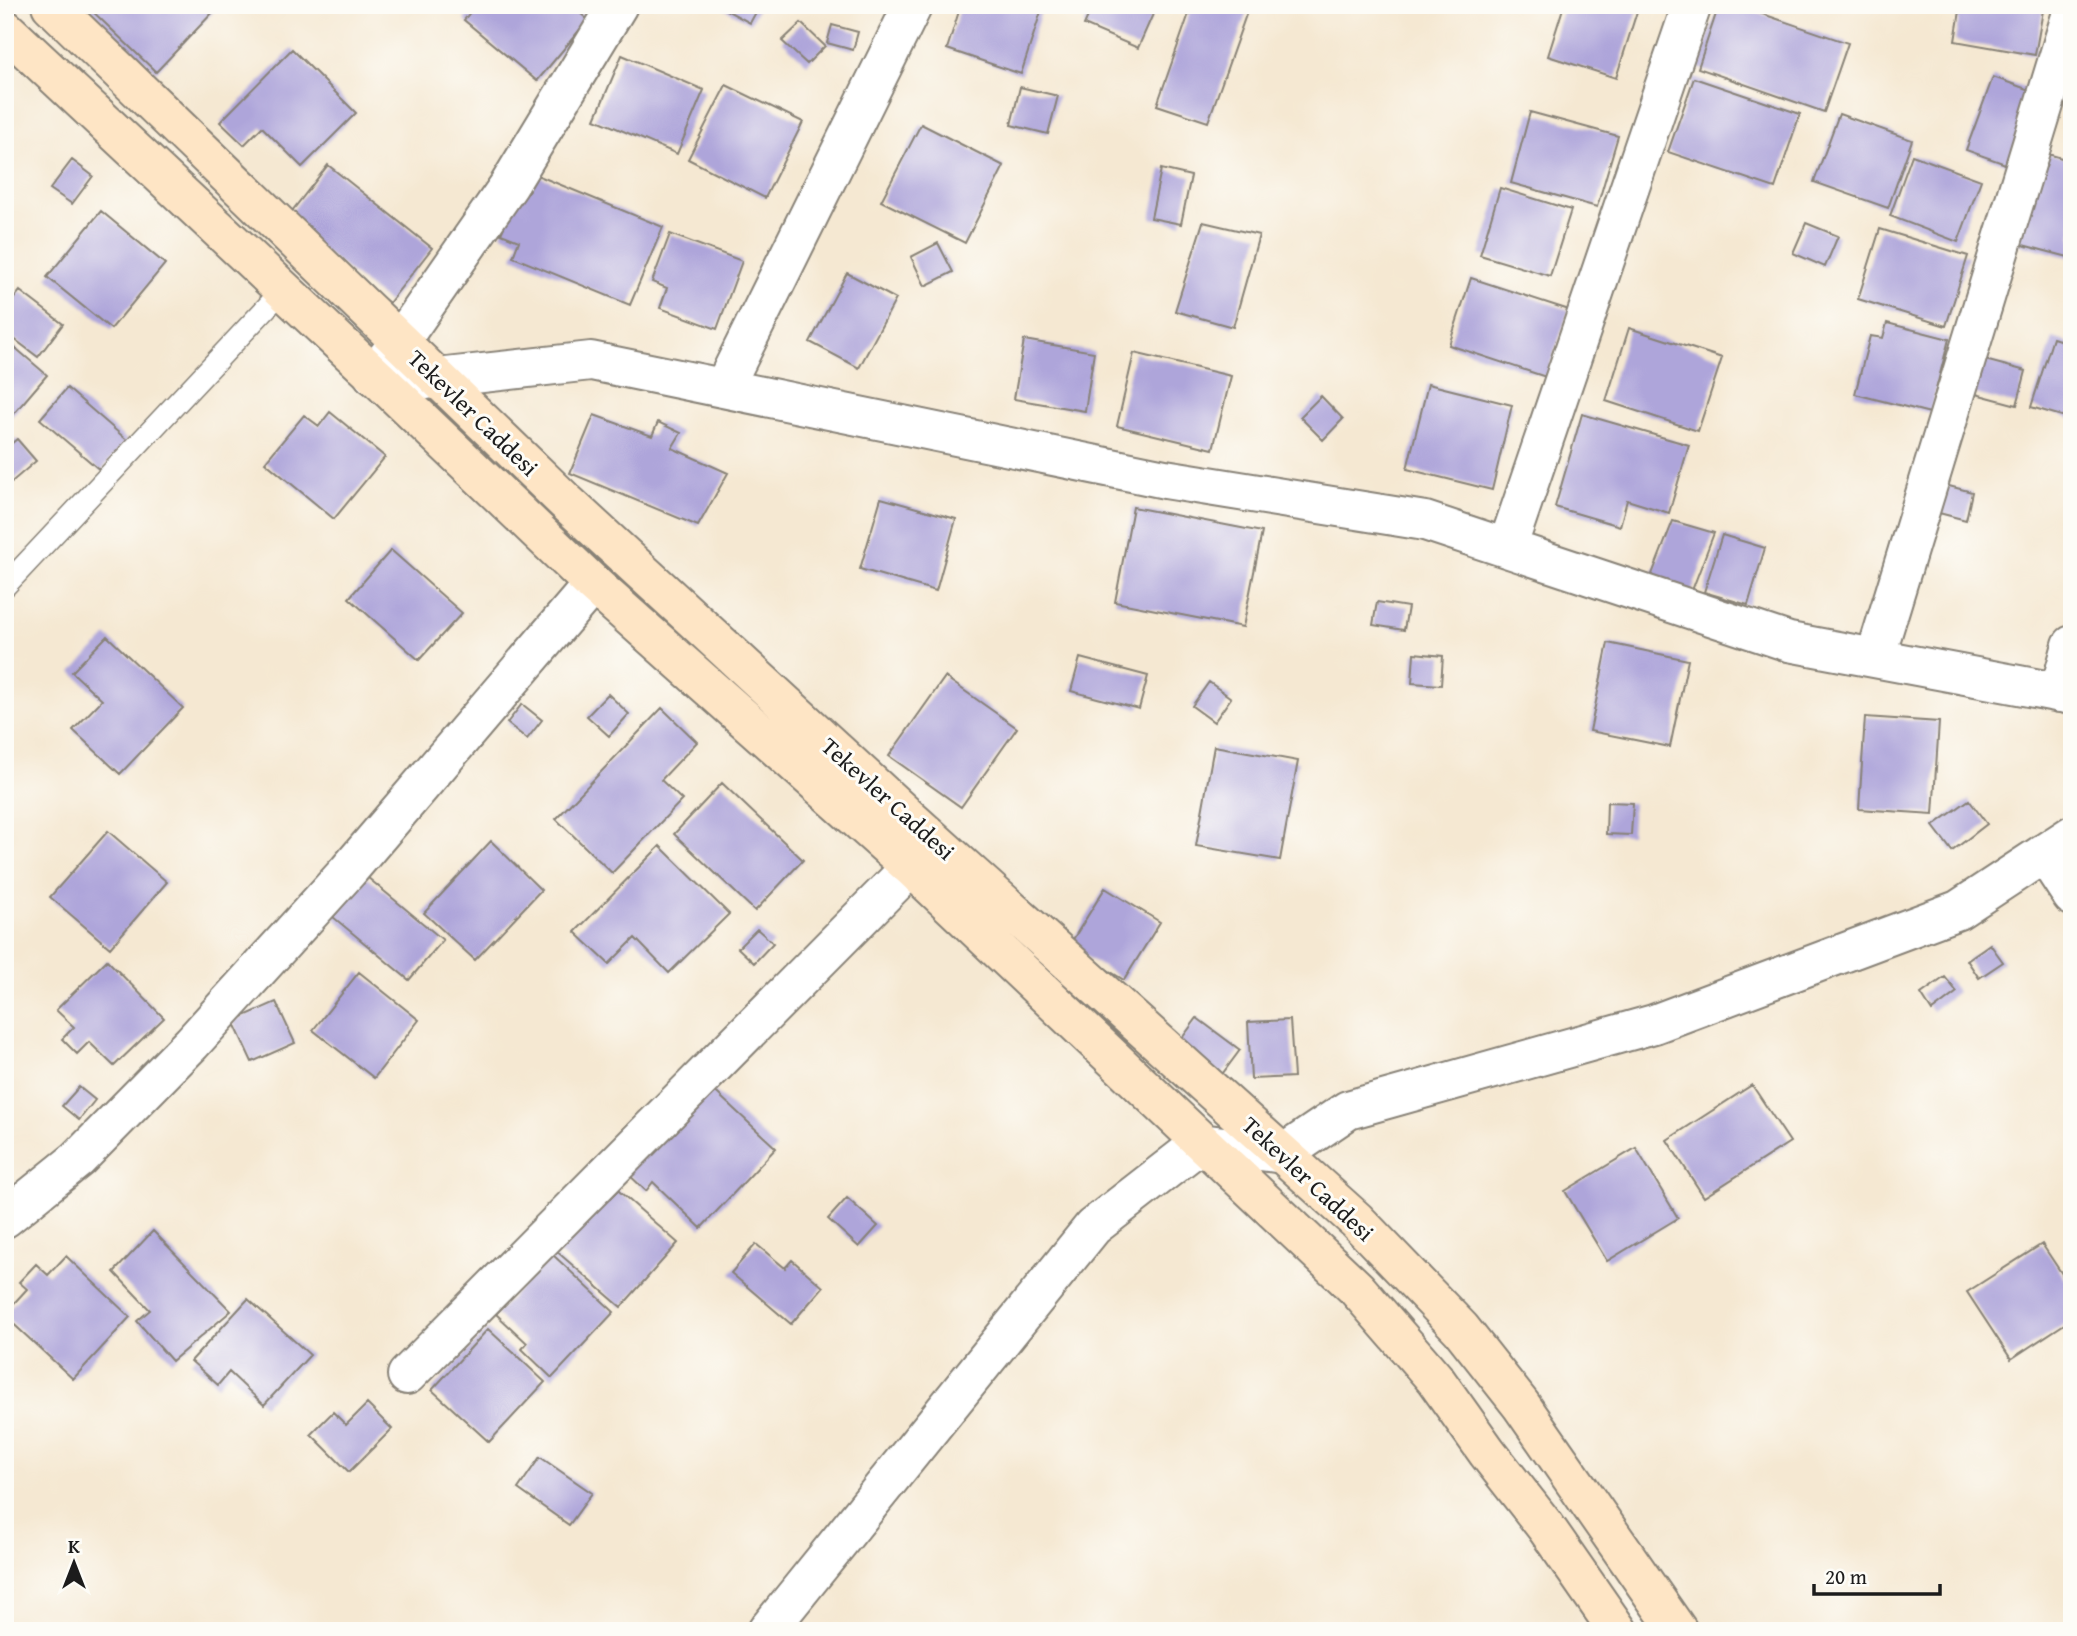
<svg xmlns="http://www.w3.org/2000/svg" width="2077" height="1636" font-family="'Gentium Book Plus',serif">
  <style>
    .building { fill: #aea5da }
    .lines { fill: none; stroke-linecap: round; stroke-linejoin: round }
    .lane-casing { stroke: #888277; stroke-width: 24 }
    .street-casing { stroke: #888277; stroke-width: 42 }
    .secondary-casing { stroke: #888277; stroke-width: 42 }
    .lane { stroke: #fff; stroke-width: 21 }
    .street { stroke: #fff; stroke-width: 38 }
    .secondary { stroke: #fee5c5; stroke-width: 38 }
    .labels { text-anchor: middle; stroke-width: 6; stroke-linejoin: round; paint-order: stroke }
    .street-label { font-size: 24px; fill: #1c1c1c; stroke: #fdfcf7 }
  </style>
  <rect width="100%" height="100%" fill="#fdfcf7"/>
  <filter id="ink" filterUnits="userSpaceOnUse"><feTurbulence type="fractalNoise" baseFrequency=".0143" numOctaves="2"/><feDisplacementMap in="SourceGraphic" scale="14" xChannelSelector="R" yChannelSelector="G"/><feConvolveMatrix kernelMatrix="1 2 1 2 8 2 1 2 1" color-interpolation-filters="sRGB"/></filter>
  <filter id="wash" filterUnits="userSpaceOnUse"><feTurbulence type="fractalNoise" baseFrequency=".00686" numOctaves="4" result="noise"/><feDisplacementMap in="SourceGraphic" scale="28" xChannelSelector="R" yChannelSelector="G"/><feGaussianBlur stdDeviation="1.57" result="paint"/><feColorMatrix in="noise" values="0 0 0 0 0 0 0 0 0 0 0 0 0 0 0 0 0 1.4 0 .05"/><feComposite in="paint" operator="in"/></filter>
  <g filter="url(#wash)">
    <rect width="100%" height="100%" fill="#f5e8d2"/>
    <g id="blocks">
      <path class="building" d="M86 5H211L216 9 156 72Z
        M476 5H571L588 20 537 81 464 20Z
        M717 5H760L750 23Z
        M961 5H1043L1021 74 947 49Z
        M1093 5H1157L1138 48 1084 25Z
        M1192 5H1237L1248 9 1208 122 1157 105Z
        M1564 5H1639L1616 78 1548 56Z
        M1719 5H1736L1848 43 1824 112 1698 68Z
        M1961 5H2044L2035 55 1955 41Z
        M801 23 825 46 807 64 782 41Z
        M832 25 858 32 853 50 827 43Z
        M292 49 356 113 302 167 262 127 244 145 220 122Z
        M622 55 704 90 677 154 595 119Z
        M1993 77 2038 93 2011 166 1966 150Z
        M1694 78 1800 114 1775 188 1668 152Z
        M726 85 803 122 765 198 688 159Z
        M1020 87 1058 96 1048 134 1011 125Z
        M1530 112 1618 136 1597 207 1511 183Z
        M1839 114 1912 140 1888 208 1814 182Z
        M921 124 1004 166 965 243 881 201Z
        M2041 152 2072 161V258L2015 243Z
        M1912 155 1981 180 1958 242 1890 216Z
        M72 160 93 176 72 204 50 189Z
        M328 165 432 248 389 303 285 220Z
        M1161 169 1191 176 1181 224 1151 218Z
        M527 171 663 227 630 305 513 257 519 241 501 234Z
        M1500 188 1571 210 1550 276 1480 255Z
        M101 211 165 264 111 329 47 277Z
        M1203 222 1259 235 1233 327 1175 311Z
        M1806 223 1838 236 1825 267 1793 253Z
        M1880 229 1968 256 1946 326 1858 299Z
        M670 234 742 261 717 329 660 308 667 288 652 282Z
        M938 243 953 272 925 286 911 257Z
        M847 273 896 299 859 368 810 342Z
        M1471 278 1569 310 1546 377 1449 345Z
        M20 291 63 324 38 357 5 332V310Z
        M1887 323 1949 339 1930 413 1855 394 1870 336 1883 338Z
        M1629 328 1722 358 1698 431 1606 401Z
        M2053 338 2072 344V419L2031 407Z
        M5 339 47 375 5 424Z
        M1024 340 1094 352 1085 411 1014 399Z
        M1134 353 1231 376 1213 449 1117 426Z
        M1981 359 2026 371 2017 405 1972 393Z
        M1428 384 1512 405 1492 490 1407 469Z
        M67 388 127 440 101 471 40 419Z
        M1321 396 1343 419 1323 440 1300 417Z
        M330 412 385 457 334 519 265 462 304 415 319 426Z
        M1582 414 1689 445 1669 513 1627 500 1620 526 1555 507Z
        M594 415 652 436 658 422 681 433 672 448 728 473 698 526 570 473Z
        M17 439 36 461 7 486 5 449Z
        M1945 485 1972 492 1966 520 1939 513Z
        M881 498 956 519 936 591 860 569Z
        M1133 507 1262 532 1243 627 1115 602Z
        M1673 521 1714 533 1691 593 1651 577Z
        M1722 535 1765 548 1748 605 1704 592Z
        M391 550 462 613 419 660 349 598Z
        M1377 602 1408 607 1404 630 1373 625Z
        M107 636 183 708 120 774 73 730 102 700 72 672Z
        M1608 643 1688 660 1670 747 1590 731Z
        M1414 653 1443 656 1441 685 1412 683Z
        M1080 658 1148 676 1139 709 1071 691Z
        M945 677 1017 728 961 807 889 756Z
        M1209 682 1231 698 1214 722 1192 706Z
        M608 694 629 714 609 736 587 716Z
        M522 704 542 720 527 739 507 723Z
        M662 708 697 742 661 780 682 800 612 873 556 819Z
        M1865 717 1939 722 1933 814 1859 809Z
        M1214 746 1298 761 1280 860 1196 846Z
        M722 783 803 860 755 911 674 834Z
        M1969 800 1987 824 1952 851 1933 826Z
        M1607 802 1633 803 1631 835 1606 834Z
        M108 831 167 882 110 948 50 897Z
        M491 841 541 890 475 960 424 913Z
        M660 846 729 914 669 973 635 938 609 964 575 932Z
        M367 877 443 940 409 980 333 917Z
        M1105 888 1160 922 1124 980 1069 946Z
        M757 929 773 943 754 963 738 948Z
        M1990 944 2003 962 1979 978 1967 960Z
        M107 960 164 1018 114 1066 89 1042 77 1054 62 1039 74 1027 56 1010Z
        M359 972 419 1020 374 1078 313 1030Z
        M1945 977 1957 992 1932 1011 1921 994Z
        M276 1002 295 1043 252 1062 233 1021Z
        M1197 1018 1240 1050 1214 1085 1171 1053Z
        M1290 1020 1294 1077 1251 1079 1248 1022Z
        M706 1083 776 1148 701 1228 653 1182 646 1191 624 1170Z
        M1752 1085 1790 1142 1704 1197 1667 1140Z
        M79 1087 95 1100 79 1120 62 1106Z
        M1636 1148 1678 1218 1607 1261 1565 1191Z
        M612 1185 678 1243 621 1307 555 1250Z
        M847 1198 878 1226 859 1247 828 1219Z
        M153 1231 231 1311 172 1361 137 1321 150 1310 114 1272Z
        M756 1244 785 1268 792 1260 823 1287 791 1324 731 1273Z
        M2042 1244 2072 1289V1319L2011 1359 1967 1292Z
        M552 1254 614 1312 552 1378 522 1349 527 1343 496 1314Z
        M66 1256 130 1317 73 1379 5 1316V1313L27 1289 19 1282 36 1264 48 1275Z
        M248 1299 310 1355 264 1405 229 1372 218 1385 191 1361Z
        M488 1329 545 1382 489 1442 432 1390Z
        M367 1404 392 1429 349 1472 311 1434 333 1412 346 1425Z
        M540 1457 592 1493 569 1525 518 1489Z"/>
    </g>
  </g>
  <g filter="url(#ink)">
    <use href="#blocks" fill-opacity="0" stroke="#888277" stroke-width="2"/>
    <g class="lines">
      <g class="lane-casing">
        <path id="lane" d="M5 586 283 290"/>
      </g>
      <g class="street-casing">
        <path id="street" d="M373 375 399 343 509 185 618 5
          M387 387 437 378 591 361 1165 479 1425 521 1789 642 2072 695
          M724 387 913 5
          M1507 548 1692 5
          M1875 658 2072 13
          M2059 693 2072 645
          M2044 853 2072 896
          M5 1218 78 1159 192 1043 348 871 593 584
          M407 1375 911 867
          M767 1631 1093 1227 1201 1143 1283 1154 1348 1110 1654 1024 1958 910 2072 835"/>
      </g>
      <g class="secondary-casing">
        <path id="secondary" d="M51 5 566 502 911 820 1356 1220 1461 1329 1521 1405 1678 1631
          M5 29 387 387 593 584 911 867 1357 1289 1435 1379 1487 1452 1545 1526 1618 1631"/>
      </g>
      <use href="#lane" class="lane"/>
      <use href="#street" class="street"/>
      <use href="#secondary" class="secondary"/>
    </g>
  </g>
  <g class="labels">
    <g class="street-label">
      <text transform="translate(473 413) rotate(44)" y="8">Tekevler Caddesi</text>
      <text transform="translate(888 799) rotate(42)" y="8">Tekevler Caddesi</text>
      <text transform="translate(1308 1179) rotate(43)" y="8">Tekevler Caddesi</text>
    </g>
  </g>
  <rect width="2077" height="1636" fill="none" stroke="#fdfcf7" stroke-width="28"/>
  <g transform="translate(74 1563)" stroke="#fdfcf7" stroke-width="5" paint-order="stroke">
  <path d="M0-5L12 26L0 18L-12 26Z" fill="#1c1c1c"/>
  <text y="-10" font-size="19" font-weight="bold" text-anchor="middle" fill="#1c1c1c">K</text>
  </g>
  <path d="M1814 1584v10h126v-10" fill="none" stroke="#1c1c1c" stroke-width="3.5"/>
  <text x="1825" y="1584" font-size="21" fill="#1c1c1c" stroke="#fdfcf7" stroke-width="5" paint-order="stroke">20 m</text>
</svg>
